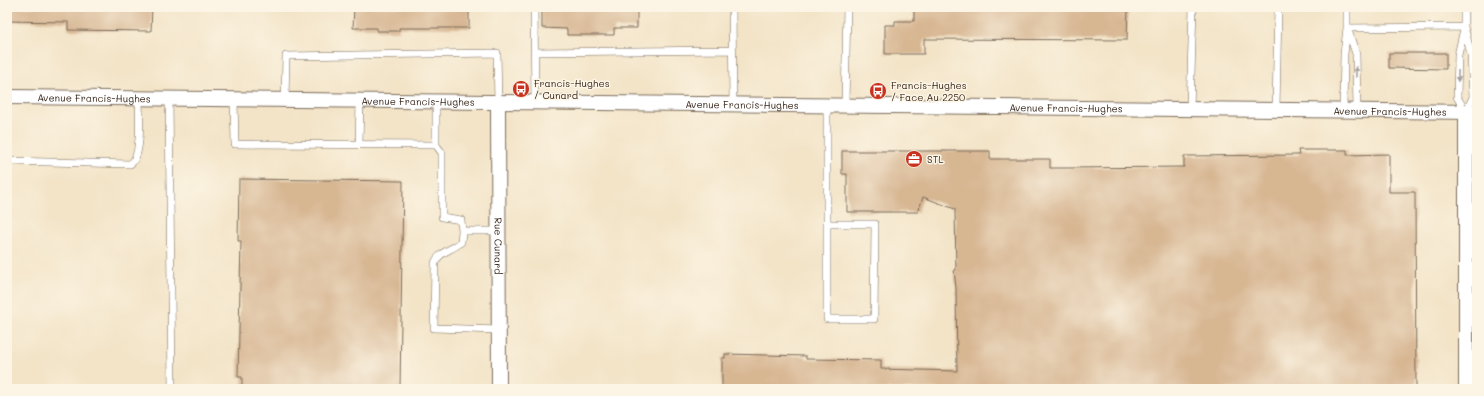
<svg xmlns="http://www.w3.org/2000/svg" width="1484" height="396" font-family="Mali,sans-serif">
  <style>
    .building { fill: #d7b692 }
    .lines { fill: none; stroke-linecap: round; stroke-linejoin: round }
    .lane-casing { stroke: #7b6b5a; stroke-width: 8 }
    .street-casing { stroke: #7b6b5a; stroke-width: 16 }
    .lane { stroke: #fff; stroke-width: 7 }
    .street { stroke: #fff; stroke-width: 14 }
    .oneway { fill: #a79f9a }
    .labels { text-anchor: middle; stroke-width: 3; stroke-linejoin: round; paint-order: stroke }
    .poi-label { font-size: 10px; fill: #3b2a1e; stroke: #fcf5e5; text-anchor: start }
    .street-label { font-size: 10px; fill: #3b2a1e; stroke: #fcf5e5 }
  </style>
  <rect width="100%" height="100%" fill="#fcf5e5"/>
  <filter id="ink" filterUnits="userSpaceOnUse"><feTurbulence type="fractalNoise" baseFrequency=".025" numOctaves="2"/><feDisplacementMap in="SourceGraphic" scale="8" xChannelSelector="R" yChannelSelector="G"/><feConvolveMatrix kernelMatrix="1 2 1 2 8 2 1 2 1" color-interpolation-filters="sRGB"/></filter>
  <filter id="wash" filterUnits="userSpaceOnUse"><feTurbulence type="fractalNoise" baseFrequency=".012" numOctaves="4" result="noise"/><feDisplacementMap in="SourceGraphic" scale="16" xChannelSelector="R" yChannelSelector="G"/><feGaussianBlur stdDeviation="0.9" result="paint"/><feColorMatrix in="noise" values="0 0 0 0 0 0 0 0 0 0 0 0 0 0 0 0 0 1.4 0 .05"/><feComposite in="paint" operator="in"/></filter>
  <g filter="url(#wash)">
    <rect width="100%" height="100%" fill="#f3e4c8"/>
    <g id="blocks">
      <path class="building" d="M7 7H152L151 31 68 30V22L7 21Z
        M354 7H469V28H399V31H377V28H353Z
        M542 7H637V28H614V35H567V29L542 28Z
        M914 7H1128L1127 40 924 39V54H885V25H895V21H914Z
        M1389 53H1446V69L1389 68Z
        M1298 150H1347V155L1389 154V192H1415L1416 389H722V358H725V354L806 356V359L881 360V369L957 371 956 288 954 270H956L955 209 923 197 918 212H847V174H842V151H990V159H1050V168H1066L1184 167V156L1299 155Z
        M239 179 403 181 400 389H242V377H238L241 241H238Z"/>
    </g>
  </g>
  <g filter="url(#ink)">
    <use href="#blocks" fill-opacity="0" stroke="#7b6b5a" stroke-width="1"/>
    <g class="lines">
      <g class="lane-casing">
        <path id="lane" d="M534 7 535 103
          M732 7 733 104
          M1464 7V27L1471 54 1473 97 1466 112
          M1347 28 1464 27
          M1464 29 1458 55 1457 97 1466 112
          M1348 30 1356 54 1357 111
          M534 52 732 50
          M169 99 172 389
          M234 100 235 144 436 145V102
          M285 100 286 56 497 53 498 103
          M845 105 847 7
          M1190 109 1193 7
          M1276 110 1278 7
          M1343 110 1344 54 1347 28V7
          M359 144 360 101
          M436 145 442 153V217L461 220 462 231H498
          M7 161 130 164C143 158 139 113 139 99
          M827 224H875L874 319H827V105
          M462 231 461 242C453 250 439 251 435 263L434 328 499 330"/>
      </g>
      <g class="street-casing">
        <g id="street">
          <path id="s1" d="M7 97 1477 112"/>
          <path id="s2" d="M498 103 499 389"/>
          <path d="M1466 112V389"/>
        </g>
      </g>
      <use href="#lane" class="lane"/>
      <use href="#street" class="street"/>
    </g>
    <defs><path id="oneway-solid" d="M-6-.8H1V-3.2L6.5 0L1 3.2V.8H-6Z"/></defs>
    <g class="oneway">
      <use href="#oneway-solid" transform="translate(1356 72) rotate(-90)"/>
      <use href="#oneway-solid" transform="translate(1458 76) rotate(91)"/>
    </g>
  </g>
  <defs>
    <g id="bus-disc" transform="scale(0.9)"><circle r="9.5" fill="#c8321e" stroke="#fcf5e5"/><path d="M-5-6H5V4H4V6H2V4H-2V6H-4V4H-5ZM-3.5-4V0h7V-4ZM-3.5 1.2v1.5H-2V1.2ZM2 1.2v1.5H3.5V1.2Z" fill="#fff"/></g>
    <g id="office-disc" transform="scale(0.9)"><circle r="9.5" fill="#c8321e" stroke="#fcf5e5"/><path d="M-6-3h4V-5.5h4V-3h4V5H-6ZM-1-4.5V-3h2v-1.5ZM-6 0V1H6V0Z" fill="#fff"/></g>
  </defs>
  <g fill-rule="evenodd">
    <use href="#bus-disc" x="521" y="89"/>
    <use href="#bus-disc" x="878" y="91"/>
    <use href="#office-disc" x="914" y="159"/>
  </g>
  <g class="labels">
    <g class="poi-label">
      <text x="534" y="87">Francis-Hughes<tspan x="534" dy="12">/ Cunard</tspan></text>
      <text x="891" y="89">Francis-Hughes<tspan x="891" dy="12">/ Face Au 2250</tspan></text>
      <text x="927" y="163">STL</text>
    </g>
    <g class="street-label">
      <text dy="4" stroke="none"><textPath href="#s1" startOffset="87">Avenue Francis-Hughes</textPath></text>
      <text dy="4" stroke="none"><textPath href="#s1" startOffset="411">Avenue Francis-Hughes</textPath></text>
      <text dy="4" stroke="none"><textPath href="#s1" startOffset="735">Avenue Francis-Hughes</textPath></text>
      <text dy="4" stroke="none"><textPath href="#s1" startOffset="1059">Avenue Francis-Hughes</textPath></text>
      <text dy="4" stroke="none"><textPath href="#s1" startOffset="1383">Avenue Francis-Hughes</textPath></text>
      <text dy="4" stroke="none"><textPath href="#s2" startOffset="143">Rue Cunard</textPath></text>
    </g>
  </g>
  <rect width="1484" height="396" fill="none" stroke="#fcf5e5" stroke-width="24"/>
</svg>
